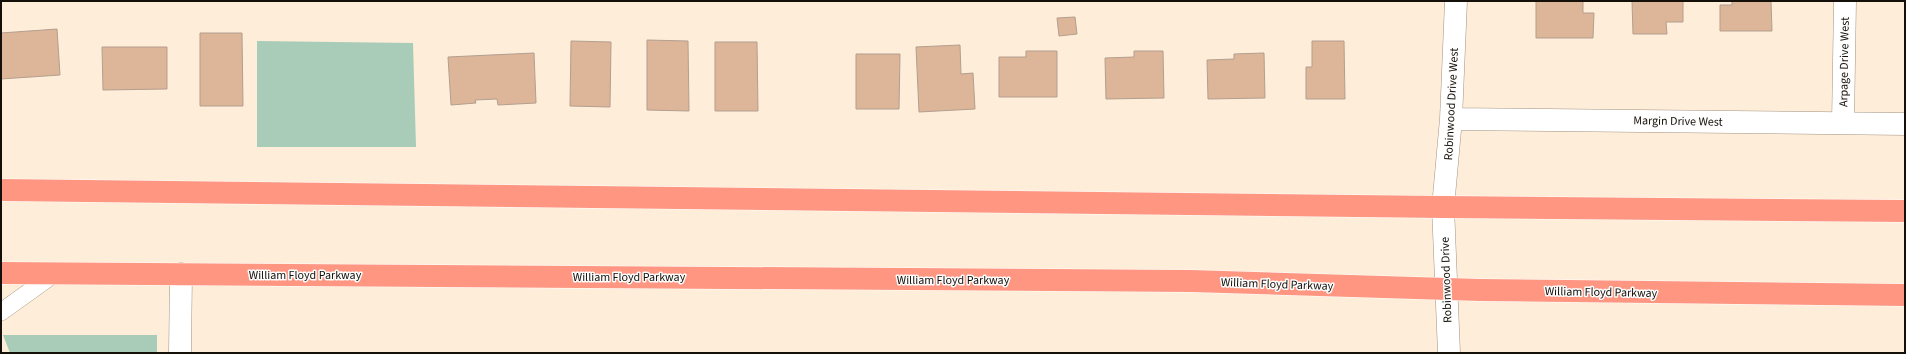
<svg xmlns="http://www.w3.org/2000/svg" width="1906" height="354" font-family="'Source Sans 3',sans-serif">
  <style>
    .green { fill: #a9ccb9 }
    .building { fill: #ddb598; stroke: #b39f8f }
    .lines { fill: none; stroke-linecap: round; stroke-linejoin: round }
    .service-casing { stroke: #a39380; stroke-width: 18 }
    .minor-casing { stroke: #a39380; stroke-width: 23 }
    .trunk-casing { stroke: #fff; stroke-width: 23 }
    .service { stroke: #fff; stroke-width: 17 }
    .minor { stroke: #fff; stroke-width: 22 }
    .trunk { stroke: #fe9682; stroke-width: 22 }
    .labels { text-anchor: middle; stroke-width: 3; stroke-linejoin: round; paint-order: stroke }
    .street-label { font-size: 12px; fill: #140f08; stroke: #fdfdfd }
  </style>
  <rect width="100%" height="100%" fill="#feedd8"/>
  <path class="green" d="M257 41 413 43 416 147H257Z
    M3 335H157V353H10Z"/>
  <path class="building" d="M1536 1H1583V13H1594L1593 38H1536Z
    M1632 1H1683V22H1666L1667 34H1633Z
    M1732 1H1771L1772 31H1720V5H1732Z
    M1075 17 1077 34 1059 36 1057 18Z
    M57 29 60 75 1 79V33Z
    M200 33H242L243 106H200Z
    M647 40 688 41 689 111 647 110Z
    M571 41 611 42 610 107 570 106Z
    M1312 41H1344L1345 99H1306V67H1312Z
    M715 42H757L758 111H715Z
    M960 45 961 74 973 73 975 109 919 112 916 47Z
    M102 47H167V89L103 90Z
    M1026 51H1057V97H999V57H1026Z
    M1134 51H1163L1164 98 1106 99 1105 58 1134 57Z
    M534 53 536 103 498 105 497 99 475 100 476 103 451 105 448 57Z
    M1264 53 1265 98 1208 99 1207 60 1234 59V54Z
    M856 54H900L899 109H856Z"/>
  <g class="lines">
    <g class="service-casing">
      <path id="service" d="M1 312 54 274"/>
    </g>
    <g class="minor-casing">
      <path id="minor" d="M1451 119 1905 124
        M1843 123 1845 1
        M180 353 181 274
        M1449 353 1443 207 1451 119 1456 1"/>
    </g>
    <g class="trunk-casing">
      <path id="trunk" d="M1 190 1443 207 1905 211
        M1 273 1191 281 1480 290 1905 295"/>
    </g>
    <use href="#service" class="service"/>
    <use href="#minor" class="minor"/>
    <use href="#trunk" class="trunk"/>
  </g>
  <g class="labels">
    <g class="street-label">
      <text transform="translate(1844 62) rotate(-89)" y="4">Arpage Drive West</text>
      <text transform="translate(1451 104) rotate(-87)" y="4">Robinwood Drive West</text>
      <text transform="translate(1678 121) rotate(1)" y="4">Margin Drive West</text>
      <text x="305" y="279">William Floyd Parkway</text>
      <text x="629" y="281">William Floyd Parkway</text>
      <text x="953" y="284">William Floyd Parkway</text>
      <text transform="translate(1446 280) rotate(-92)" y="4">Robinwood Drive</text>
      <text transform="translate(1277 284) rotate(2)" y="4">William Floyd Parkway</text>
      <text transform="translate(1601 292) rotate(1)" y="4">William Floyd Parkway</text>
    </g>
  </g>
  <rect width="1906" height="354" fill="none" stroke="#140f08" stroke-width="4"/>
</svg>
